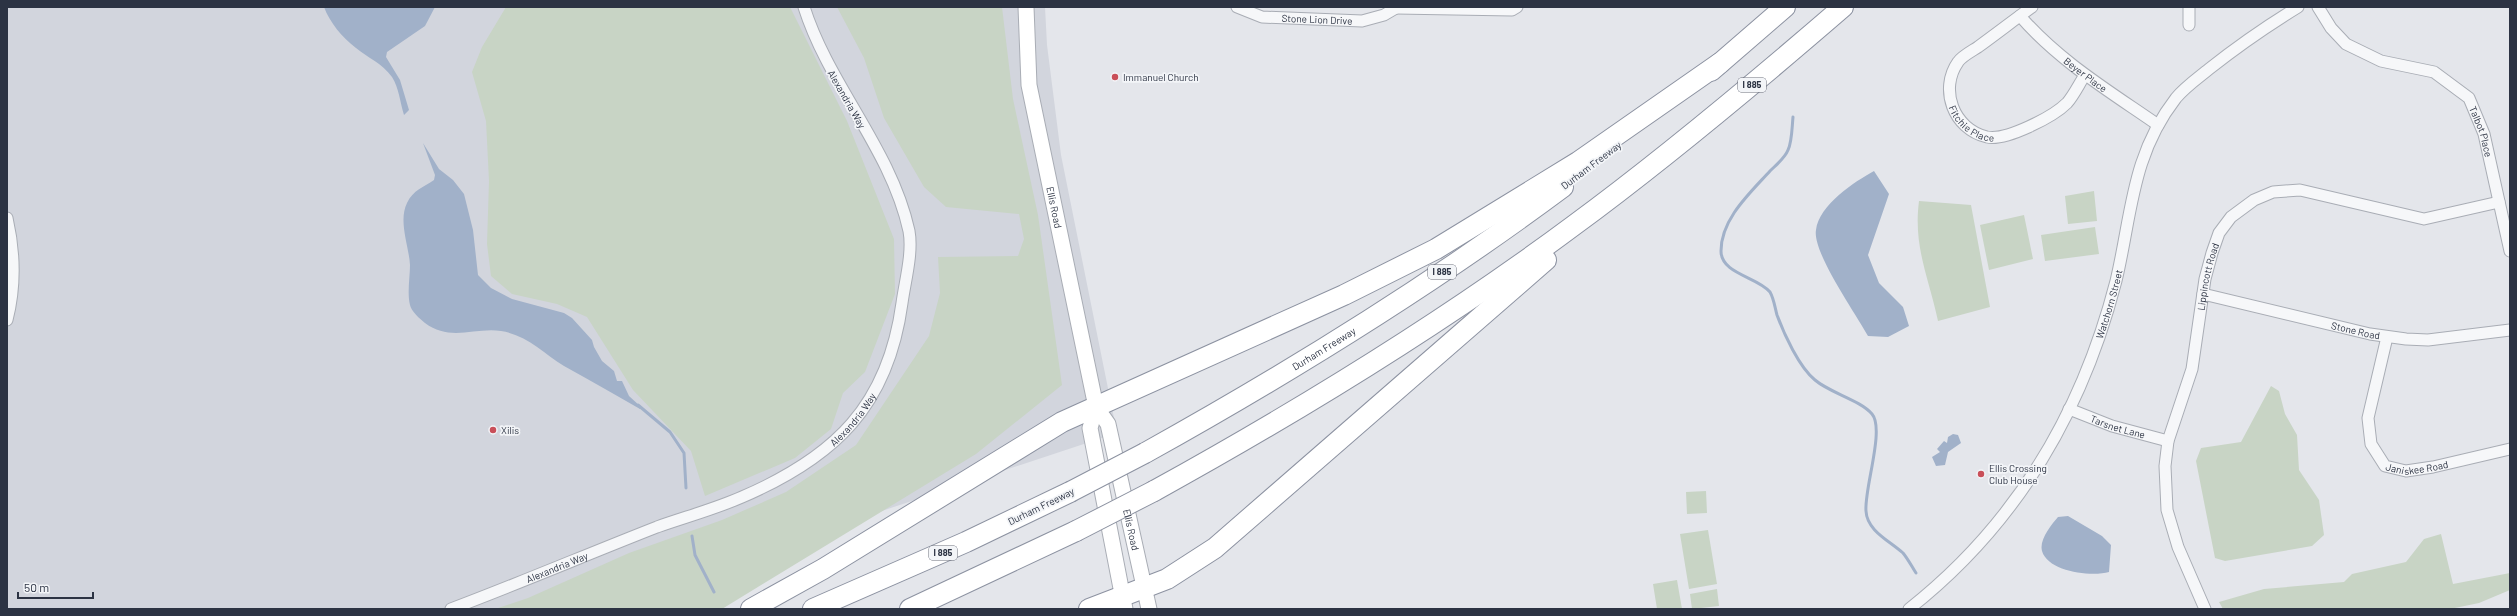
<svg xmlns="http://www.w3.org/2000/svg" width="2517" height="616" font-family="Barlow,sans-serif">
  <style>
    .built { fill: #d2d5dd }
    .green { fill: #c8d4c5 }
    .water { fill: #a1b1c9 }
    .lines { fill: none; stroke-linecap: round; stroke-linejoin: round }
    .stream { stroke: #a1b1c9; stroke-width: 3 }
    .street-casing { stroke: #a9adb5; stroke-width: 13 }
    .secondary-casing { stroke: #a9adb5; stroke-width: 17 }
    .highway-casing { stroke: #8c92a1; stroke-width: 22 }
    .street { stroke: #f6f7f9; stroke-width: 11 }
    .secondary { stroke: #fff; stroke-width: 15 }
    .highway { stroke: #fff; stroke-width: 20 }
    .highway-bridge-casing { stroke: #8c92a1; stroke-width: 22; stroke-linecap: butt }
    .highway-bridge { stroke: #fff; stroke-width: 20 }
    .poi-dot { fill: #c94f59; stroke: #f3f5f8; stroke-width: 1.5 }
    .labels { text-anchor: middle; stroke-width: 3.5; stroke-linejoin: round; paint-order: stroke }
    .shield { fill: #f3f5f8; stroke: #686d79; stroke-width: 1 }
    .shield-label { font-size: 9px; font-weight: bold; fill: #2c3343 }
    .street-label { font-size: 10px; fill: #2c3343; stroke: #f3f5f8 }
    .poi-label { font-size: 10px; fill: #2c3343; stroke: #f3f5f8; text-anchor: start }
  </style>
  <rect width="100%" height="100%" fill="#e4e6eb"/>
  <path class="built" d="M7 7H1045L1047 45 1061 155 1117 433 586 609H7Z"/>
  <path class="green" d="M506 7H790L847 121 894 239 895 294 865 372 843 393 831 429 795 458 705 496 691 451 633 390 587 317 557 304 512 294 491 276 487 244 489 181 486 121 472 72 482 47Z
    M837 7H1002L1013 99 1038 215 1062 385 976 454 722 609H495L528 598 629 553 722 520 786 492 856 445 929 336 940 293 938 257 1018 256 1024 239 1019 214 946 207 924 187 884 118 864 58Z
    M2094 191 2097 221 2068 224 2065 196Z
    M1919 201 1971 205 1990 307 1938 321C1929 278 1913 247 1919 201Z
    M2024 215 2033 259 1989 270 1980 225Z
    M2095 227 2099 254 2045 261 2041 235Z
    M2271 386 2279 391 2285 414 2297 435 2299 470 2319 500 2324 535 2312 546 2225 561 2215 558 2196 461 2201 448 2241 442Z
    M1706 491 1707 513 1687 514 1686 492Z
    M1708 530 1717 584 1689 589 1680 534Z
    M2441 534 2453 584 2510 573V590L2479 603 2450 609H2223L2219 602 2264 589 2344 582 2352 574 2406 562 2424 539Z
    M1677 580 1682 609H1657L1653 584Z
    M1717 589 1719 606 1692 609 1690 594Z"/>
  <path class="water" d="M324 7H435L425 26 387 52 386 57 400 80 409 110 404 115C400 102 399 88 392 77 382 63 368 58 356 48 342 37 330 23 324 7Z
    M423 143 439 169 453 180 464 194 473 230 478 275 491 288 512 299 564 313 572 318 592 340 594 347 602 361 614 371 617 381H622L629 396 640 406V409C615 395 590 380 564 366 543 353 527 335 501 331 475 327 450 342 425 323 420 319 411 311 410 305 407 293 410 277 410 265 409 246 398 221 407 203 413 190 424 187 434 180L435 175Z
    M1874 171 1889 194 1868 255 1879 283 1903 307 1909 326 1888 337 1868 336C1856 314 1812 252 1816 230 1819 205 1854 182 1874 171Z
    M1953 434 1958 435 1961 443 1948 452 1945 465 1936 466 1932 457 1940 452 1937 449 1944 441 1947 443 1948 437Z
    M2068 516 2102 536 2111 545 2109 572C2092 577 2048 572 2042 551 2039 540 2051 525 2058 517Z"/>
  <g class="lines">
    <path class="stream" d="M1793 117C1792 127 1792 142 1788 150 1785 158 1776 165 1770 171 1750 193 1721 219 1721 251 1721 274 1758 277 1770 292 1774 299 1775 308 1777 315 1784 334 1799 367 1815 380 1830 393 1860 400 1872 414 1885 429 1864 489 1866 511 1867 531 1890 541 1903 553 1908 559 1912 567 1916 573
      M638 405 670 432 684 453 686 488
      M692 536 695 555 714 592"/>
    <g class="street-casing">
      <g id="street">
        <path id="s1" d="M1237 7 1262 17 1362 21 1384 15 1396 8"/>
        <path id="s2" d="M2032 7C2014 20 1996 34 1978 47 1972 51 1962 56 1958 62 1939 89 1953 129 1987 137 2006 141 2053 117 2067 103 2074 95 2079 84 2085 75"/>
        <path id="s3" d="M2318 7 2331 28 2346 44 2381 61 2434 72 2469 98 2484 134 2510 251"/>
        <path d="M1396 8 1512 10 1517 7"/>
        <path id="s4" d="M2020 16C2059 61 2109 91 2158 125"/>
        <path d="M2189 25V7"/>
        <path d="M7 218C15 253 16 285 7 320"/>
        <path id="s5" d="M2203 294 2370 334 2406 339 2428 340 2510 330"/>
        <path id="s6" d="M2387 337 2368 418 2371 444 2385 466 2406 471 2433 467 2510 449"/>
        <path id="s7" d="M2069 409 2112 426 2168 441"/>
        <path id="s8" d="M451 609C520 583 588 554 657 527 685 517 715 509 742 497 835 457 888 406 902 303 905 281 913 253 909 231 891 149 829 86 804 7"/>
        <path id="s9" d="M1909 609C2017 524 2082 413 2116 281 2132 214 2131 156 2176 98 2185 87 2198 78 2209 69 2238 46 2267 26 2298 7"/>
        <path id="s10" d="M2205 609 2178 547 2167 510 2165 466 2168 441 2192 369 2205 279 2212 253 2219 233 2231 217 2254 200 2273 192 2300 190 2424 219 2499 202"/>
      </g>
    </g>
    <g class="secondary-casing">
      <g id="secondary">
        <path id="s11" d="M1026 7 1029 85 1096 407 1108 424 1149 609"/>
        <path d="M1096 407 1090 428 1125 609"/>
      </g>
    </g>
    <g class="highway-casing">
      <g id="highway">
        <path d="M1711 71 1785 7"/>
        <path id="s12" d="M1145 453C1289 373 1430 286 1563 187"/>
        <path d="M1154 491C1299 411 1440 325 1573 226 1667 157 1755 83 1843 7"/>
        <path d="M751 609 823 569 1062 422 1344 295 1436 249 1578 162 1720 63"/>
        <path d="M813 609 966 542 1070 492"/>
        <path d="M910 609 1076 531"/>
        <path d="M1089 609 1167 579 1215 548 1546 260"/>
      </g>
    </g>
    <use href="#street" class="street"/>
    <use href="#secondary" class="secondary"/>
    <use href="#highway" class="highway"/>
    <g class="highway-bridge-casing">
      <path id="highway-bridge" d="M1070 492 1145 453
        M1076 531 1154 491"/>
    </g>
    <use href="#highway-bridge" class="highway-bridge"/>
  </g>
  <g class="poi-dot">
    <circle cx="1115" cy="77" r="4"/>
    <circle cx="493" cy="430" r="4"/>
    <circle cx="1981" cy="474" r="4"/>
  </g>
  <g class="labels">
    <g class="shield">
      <rect x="1738" y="78" width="28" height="14" rx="3"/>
      <rect x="1428" y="265" width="28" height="14" rx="3"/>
      <rect x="929" y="546" width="28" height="14" rx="3"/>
    </g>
    <g class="shield-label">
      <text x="1752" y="88">I 885</text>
      <text x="1442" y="275">I 885</text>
      <text x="943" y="556">I 885</text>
    </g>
    <g class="street-label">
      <text dy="4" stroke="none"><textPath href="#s1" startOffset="82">Stone Lion Drive</textPath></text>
      <text dy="4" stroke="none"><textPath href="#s4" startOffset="88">Beyer Place</textPath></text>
      <text transform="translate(847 99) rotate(60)" y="4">Alexandria Way</text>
      <text dy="4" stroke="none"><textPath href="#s2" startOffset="166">Fitchie Place</textPath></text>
      <text dy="4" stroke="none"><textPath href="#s3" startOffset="219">Talbot Place</textPath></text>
      <text transform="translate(1591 165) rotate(-37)" y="4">Durham Freeway</text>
      <text dy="4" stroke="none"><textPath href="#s11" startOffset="203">Ellis Road</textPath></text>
      <text dy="4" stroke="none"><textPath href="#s10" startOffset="345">Lippincott Road</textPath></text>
      <text dy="4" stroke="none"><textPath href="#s9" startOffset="371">Watchorn Street</textPath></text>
      <text dy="4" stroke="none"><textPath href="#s5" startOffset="157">Stone Road</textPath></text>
      <text dy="4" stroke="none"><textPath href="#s12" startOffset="207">Durham Freeway</textPath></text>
      <text dy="4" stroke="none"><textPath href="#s8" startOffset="449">Alexandria Way</textPath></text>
      <text dy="4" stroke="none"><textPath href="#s7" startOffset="52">Tarsnet Lane</textPath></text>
      <text dy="4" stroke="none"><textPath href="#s6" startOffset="168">Janiskee Road</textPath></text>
      <text transform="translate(1041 506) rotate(-26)" y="4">Durham Freeway</text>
      <text dy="4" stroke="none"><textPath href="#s11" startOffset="536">Ellis Road</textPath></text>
      <text dy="4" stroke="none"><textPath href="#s8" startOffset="114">Alexandria Way</textPath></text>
    </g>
    <g class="poi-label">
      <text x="1123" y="81">Immanuel Church</text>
      <text x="501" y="434">Xilis</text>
      <text x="1989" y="472">Ellis Crossing<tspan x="1989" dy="12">Club House</tspan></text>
    </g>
  </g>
  <rect width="2517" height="616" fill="none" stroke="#2c3343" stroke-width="16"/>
  <path d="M18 592v6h75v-6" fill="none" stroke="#2c3343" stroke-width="2"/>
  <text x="24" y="592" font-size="12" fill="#2c3343" stroke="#f3f5f8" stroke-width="3" paint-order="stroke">50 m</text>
</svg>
